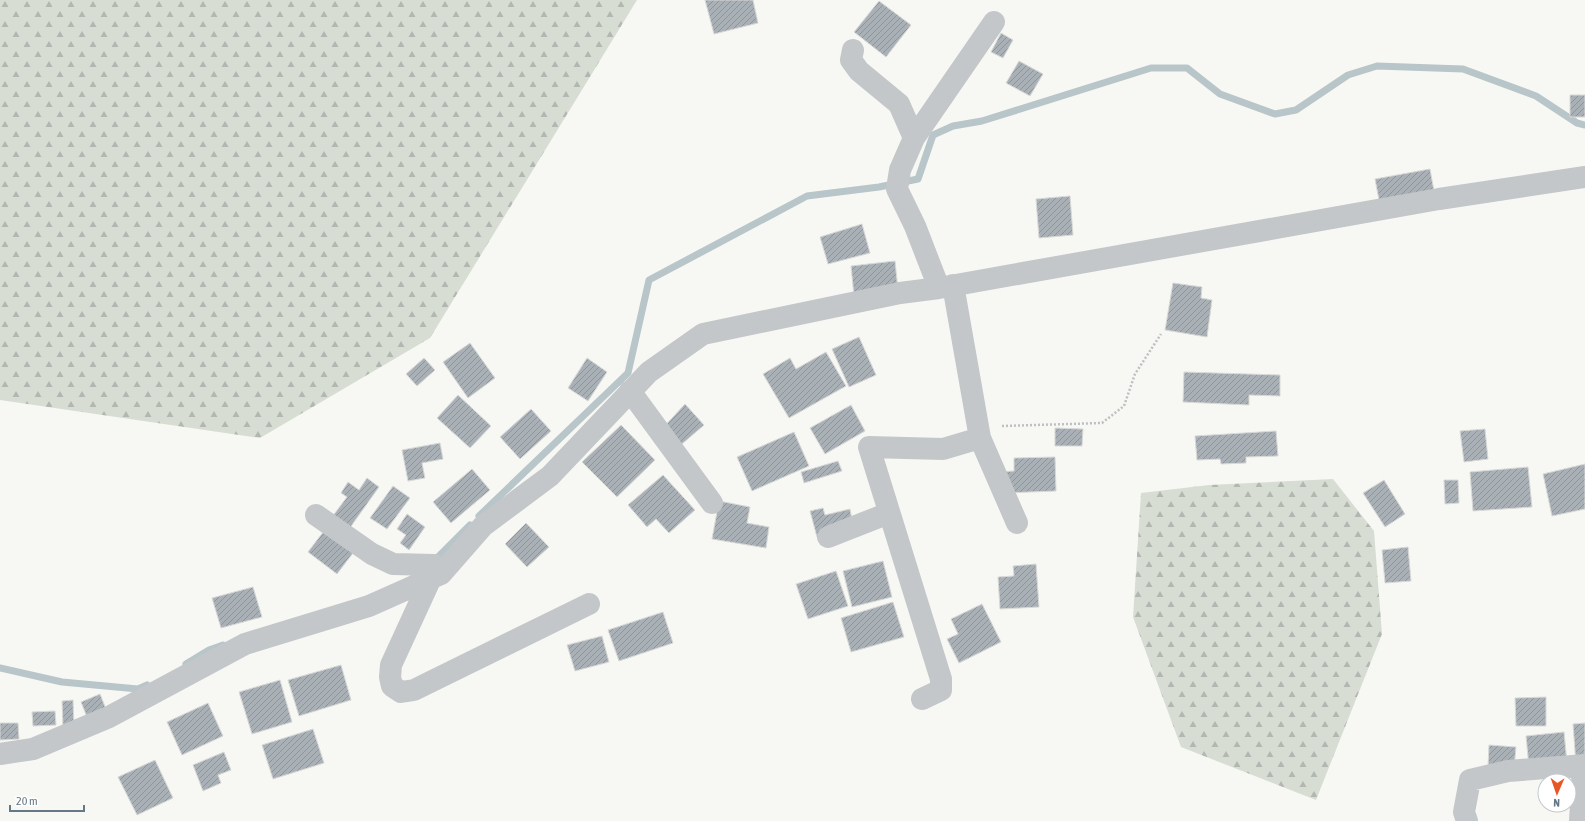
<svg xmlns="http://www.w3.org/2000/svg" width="1585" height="821" font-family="'Asap Condensed',sans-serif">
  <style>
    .forest { fill: url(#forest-firs) }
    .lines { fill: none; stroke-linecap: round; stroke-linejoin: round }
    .stream { stroke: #b8c5c9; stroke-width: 7 }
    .building { fill: url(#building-hatch); stroke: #d9d9d7 }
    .path { stroke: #bdbfc2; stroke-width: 2.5; stroke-dasharray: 2 2; stroke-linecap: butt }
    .minor { stroke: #c3c7ca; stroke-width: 22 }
  </style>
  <defs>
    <pattern id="forest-firs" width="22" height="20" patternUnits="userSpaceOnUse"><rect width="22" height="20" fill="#d7ddd3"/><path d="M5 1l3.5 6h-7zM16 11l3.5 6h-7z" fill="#b2b8b1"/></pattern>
    <pattern id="building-hatch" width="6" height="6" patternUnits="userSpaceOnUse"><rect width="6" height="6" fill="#a9b1b7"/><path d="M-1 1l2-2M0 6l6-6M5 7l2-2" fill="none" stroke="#8d959a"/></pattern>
  </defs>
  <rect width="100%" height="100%" fill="#f7f8f4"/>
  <path class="forest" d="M0 0H637L430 338 260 438 0 400Z
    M1333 479 1374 531 1382 634 1316 800 1181 747 1133 617 1141 493 1209 485Z"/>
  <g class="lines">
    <path class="stream" d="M479 516 628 373 649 280 807 196 879 187 918 179 933 135 953 126 982 121 1151 68H1187L1220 94 1275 114 1296 110 1348 75 1377 66 1463 69 1536 96 1577 123 1585 125
      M434 561 470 525
      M186 664 209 650 223 645
      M0 668 62 682 138 689 147 685"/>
  </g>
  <path class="building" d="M705 0H753L758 23 714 34Z
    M879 1 911 25 886 57 854 32Z
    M1001 33 1013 40 1003 58 991 52Z
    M1019 61 1043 74 1030 96 1006 83Z
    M1570 95H1585V117H1570Z
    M1430 169 1434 191 1379 200 1375 179Z
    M1070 196 1073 235 1039 238 1036 199Z
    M862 224 870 253 828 264 820 237Z
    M895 261 898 290 854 296 851 266Z
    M1173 283 1202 287 1201 298 1212 300 1207 337 1165 330Z
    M859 337 876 375 849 387 832 349Z
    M470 343 495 378 468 398 443 362Z
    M826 352 846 386 789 418 763 374 790 358 796 369Z
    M424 358 435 370 417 386 406 374Z
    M587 358 607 372 588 401 568 388Z
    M1184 372 1280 375V396L1249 395V405L1183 402Z
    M458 395 491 426 470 448 437 418Z
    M685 404 704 425 675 450 661 430Z
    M851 405 865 431 825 454 810 428Z
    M531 409 551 431 520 459 500 437Z
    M621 425 655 460 617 497 582 462Z
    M1055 428 1083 429 1082 446H1055Z
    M1485 429 1488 459 1464 462 1460 431Z
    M1276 431 1278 456 1246 457V463L1221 464 1220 459 1197 460 1195 436Z
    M794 432 809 466 752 491 737 457Z
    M440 443 443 459 422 463 425 478 408 481 402 450Z
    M1055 457 1056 491 1005 493 996 472 1014 471V458Z
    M838 461 842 471 804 483 801 472Z
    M1585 464V509L1552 516 1543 474Z
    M1528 467 1532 507 1473 511 1470 472Z
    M472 469 490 490 451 523 433 502Z
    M663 475 695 510 669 533 656 519 647 527 628 505Z
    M367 478 379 487 349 529 332 517 347 497 341 493 348 482 359 490Z
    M1384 480 1405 514 1385 527 1363 493Z
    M1444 480H1458L1459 503 1445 504Z
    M393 486 410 498 387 529 370 518Z
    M719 501 750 507 747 523 769 527 766 548 712 539Z
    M823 508 825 515 850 509 853 525 817 537 810 511Z
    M407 514 425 527 409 550 400 543 406 535 397 529Z
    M526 523 549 547 527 567 505 544Z
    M327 527 356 549 337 574 308 552Z
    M1408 547 1411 581 1385 583 1382 550Z
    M883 561 892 597 852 607 843 571Z
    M1036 564 1039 607 1000 609 998 577 1014 576 1013 566Z
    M836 571 848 606 808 619 796 584Z
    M253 587 262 617 221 628 212 598Z
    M893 602 904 637 851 652 841 618Z
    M982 604 1001 642 959 663 947 639 958 634 951 619Z
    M663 612 673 643 619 661 608 630Z
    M602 636 609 662 575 671 567 645Z
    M341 665 351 700 299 716 288 680Z
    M280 680 292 722 252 734 239 692Z
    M100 694 106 709 87 717 81 702Z
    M1546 697V726H1516L1515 698Z
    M73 700 74 726 63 727 62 701Z
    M208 703 223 736 182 755 167 722Z
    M55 711 56 725 33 726 32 712Z
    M0 723H18L19 739 0 740Z
    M1585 723V765H1576L1573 724Z
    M313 729 324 763 273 779 262 745Z
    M1564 732 1567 763 1529 767 1526 736Z
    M1489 745 1516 747 1514 769 1488 767Z
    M224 752 231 770 218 775 221 783 203 791 193 765Z
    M155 760 173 798 137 815 118 777Z"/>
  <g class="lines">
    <path class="path" d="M1002 426 1102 423 1124 406 1135 374 1161 334"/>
    <path class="minor" d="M853 50 851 60 859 71 899 104 914 138 900 170 897 189 915 226 939 288
      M914 138 994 22
      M953 285 980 438 1017 523
      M630 391 712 503
      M316 515 372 554 393 564 434 565 441 574
      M828 537 889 513
      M431 578 391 665 390 677 392 686 401 692 414 690 589 604
      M922 699 941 690V679L869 447 943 449 980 438
      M0 754 33 749 109 717 245 644 369 606 441 574 483 526 550 476 649 372 703 334 900 293 939 288 1439 199 1585 177
      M1467 821 1464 812 1470 780 1508 771 1585 765
      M1580 821 1583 765"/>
  </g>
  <g transform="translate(1557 793) rotate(182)"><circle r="19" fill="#ffffff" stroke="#c2c9cf"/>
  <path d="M0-3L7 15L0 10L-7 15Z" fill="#e85624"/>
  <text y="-6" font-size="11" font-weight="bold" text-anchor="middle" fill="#667786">N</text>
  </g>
  <path d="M10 805v6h74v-6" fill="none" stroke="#667786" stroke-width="2"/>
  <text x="16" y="805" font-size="12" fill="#667786" stroke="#ffffff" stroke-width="3" paint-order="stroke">20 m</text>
</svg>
